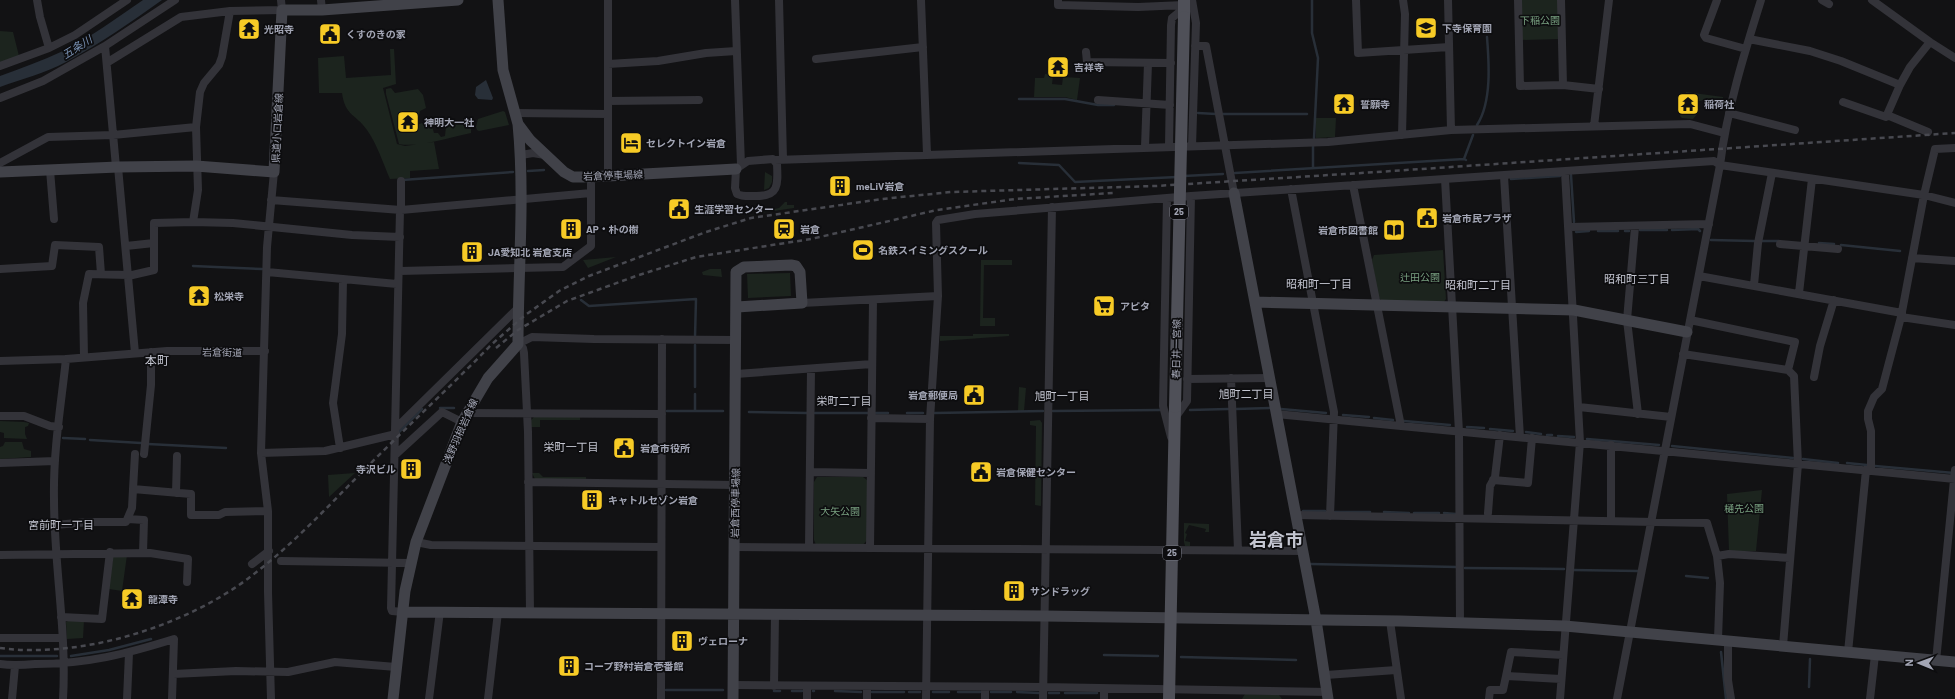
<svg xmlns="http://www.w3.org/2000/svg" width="1955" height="699" font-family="Barlow,'Noto Sans JP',sans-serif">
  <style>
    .green { fill: #1c241e }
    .water { fill: #282f38 }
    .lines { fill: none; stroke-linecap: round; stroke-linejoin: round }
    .stream { stroke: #282f38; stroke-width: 2.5 }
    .street { stroke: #333339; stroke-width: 8 }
    .secondary { stroke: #414249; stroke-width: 11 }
    .primary { stroke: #4f5058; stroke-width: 12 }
    .rail { stroke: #484950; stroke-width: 2.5; stroke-dasharray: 5 4; stroke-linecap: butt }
    .primary-bridge { stroke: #4f5058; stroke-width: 12 }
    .labels { text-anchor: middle; stroke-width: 3.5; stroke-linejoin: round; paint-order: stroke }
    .shield { fill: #0d0d0f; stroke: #767883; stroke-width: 1 }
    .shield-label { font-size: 9px; font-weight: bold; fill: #a3a6b5 }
    .park-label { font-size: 10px; fill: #79a181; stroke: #0d0d0f }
    .poi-label { font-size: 10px; font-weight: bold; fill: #a3a6b5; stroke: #0d0d0f; text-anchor: start }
    .street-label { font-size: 10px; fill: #a3a6b5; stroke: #0d0d0f }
    .water-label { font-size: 11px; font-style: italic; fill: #7890b2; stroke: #0d0d0f }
    .neighbourhood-label { font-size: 11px; fill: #c4c6d1; stroke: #0d0d0f }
    .quarter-label { font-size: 12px; fill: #c4c6d1; stroke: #0d0d0f }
    .town-label { font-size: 18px; font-weight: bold; fill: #c4c6d1; stroke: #0d0d0f }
  </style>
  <rect width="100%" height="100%" fill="#121214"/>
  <path class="green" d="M1520 0H1559L1560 39 1521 40Z
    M0 31 13 32 19 56 0 63Z
    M390 49H394L396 84 383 88 397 144 405 146 434 142 439 169 410 171V178L390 179C383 163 377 144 367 130 356 114 345 116 342 93H319L318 58 344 56 346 78 391 75Z
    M1045 74 1053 75 1052 84 1062 85 1063 77 1080 78 1077 100 1065 97H1034L1035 78H1044Z
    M391 88 395 93 418 89 423 95 426 108 420 111 419 115 413 116 411 114 401 117 405 130 422 123 425 124 431 123 434 133H438L441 137 445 136 446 127 464 119 467 120 471 125V133C451 137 418 148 399 144L386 94V89Z
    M1686 92 1723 97V101L1716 102 1712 98 1695 102 1687 100 1685 107 1696 108 1698 113 1693 119 1682 118 1680 116Z
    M503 111 505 112 509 125 479 131 477 130 476 127 478 119Z
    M1316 118H1336L1335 137 1316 138Z
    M765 172 772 176V182L769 188 764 190Z
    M785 202H787V205H794V208L748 215 779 208Z
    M1443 250 1446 299 1443 303 1382 301 1378 297 1372 260 1374 255Z
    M616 257 588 268 583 260Z
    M981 260H1012V265H984L983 318H995V326H980Z
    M710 269H721L722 277 703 275 702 272Z
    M790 273 791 296 748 298 747 274Z
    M973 334H1009V336L940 341V336H973Z
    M1019 387 1026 388 1024 411H1018Z
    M534 417H580V420H540V427H531V420Z
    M1040 420 1042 423 1041 506 1035 505 1036 426 1030 425V421Z
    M0 421 24 422 29 423 28 426 25 427V434L27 439 4 438V433L0 432Z
    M5 442H22L24 449 31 451V457L0 459V447L3 446Z
    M355 473 329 497 328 475Z
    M532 473H539L543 477H586V479H535Z
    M817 477H863L867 480V540L863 545H816L814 540V482Z
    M1762 490 1756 551H1729L1727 494Z
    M1184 523 1209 524V532H1205L1206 529 1189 525 1185 533 1187 534 1185 541 1190 542V546H1185L1184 542Z
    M127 555 122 591 109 589 113 557Z
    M70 620 84 621 83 638 67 639 66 622Z
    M1245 694 1279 695 1282 699H1242Z"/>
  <path class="water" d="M143 0H162C131 22 100 44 66 62 45 73 22 79 0 87V76C21 68 42 61 63 51 91 37 117 18 143 0Z
    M486 80 493 98 492 100 478 99 475 95 476 87Z"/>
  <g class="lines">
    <path class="stream" d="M1312 0V33L1318 58 1314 138
      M1019 99H1065L1098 105H1114
      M1198 113 1216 114
      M1223 114H1307
      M1477 125C1492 102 1489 62 1487 37
      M1313 146V168
      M1466 160 1464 159 1473 135
      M1019 163 1059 165 1075 182 1177 177
      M528 171 544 170
      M1235 173 1464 159
      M1571 175 1574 222
      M1184 176 1223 174
      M1511 179 1560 176
      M402 180 513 172
      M1640 230H1667
      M1672 230 1698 229 1700 231
      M1598 231H1618
      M1625 231H1629
      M1576 232 1589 231
      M1711 240 1754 241
      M1762 241H1779
      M1819 243 1834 244
      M1841 245 1900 251
      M193 266 262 269
      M581 300 589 306 696 299 695 337
      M695 387V345
      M440 408H454
      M1236 409 1270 408
      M1281 409 1326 413
      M1190 410 1228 409
      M667 411H723
      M695 411V394
      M1053 411 1160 410
      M749 412 807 413
      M815 413H868
      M876 413H888
      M907 413H923
      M935 413 1043 411
      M1343 415 1369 417
      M1374 418 1393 420
      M1404 421 1450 425
      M1467 427 1484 428
      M1490 429 1513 431
      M1526 432 1541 434
      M398 433 422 409
      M1547 435H1552
      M1558 436 1574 437
      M63 438 85 439
      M1587 439 1659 445
      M90 440 141 443
      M148 444 226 448
      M1672 446 1793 458
      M1803 459 1838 463
      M1847 463 1867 465
      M1875 466 1954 473
      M1303 511H1325
      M1335 512H1370
      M1384 512 1409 513
      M1414 513H1439
      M1444 513 1456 514
      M1311 564 1457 567
      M1465 568 1564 569
      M1573 570 1638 571
      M1686 576 1708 578
      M1721 652 1726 699
      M1104 655 1158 656
      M0 656H57
      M71 656 109 650 151 639
      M1181 657 1296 660
      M1809 687 1810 659
      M666 690H723
      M774 691H780
      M792 691H802
      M813 691H814
      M835 691 861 692
      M872 692H904
      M909 692H920
      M933 692H949
      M958 692H980
      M991 692H1011
      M1017 692 1039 693
      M1049 693H1059
      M1065 693H1097"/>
    <path class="street" d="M37 0 40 17 49 48
      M321 0 322 10
      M608 0V176
      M735 0 741 165
      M779 0 783 159
      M921 0 927 154
      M1058 0V5L1138 7 1184 5
      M1192 0 1196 23 1192 146
      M1356 0 1358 53 1449 47
      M1448 0 1451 130
      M1518 0 1520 86 1563 85 1599 89
      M1561 0 1563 85
      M1717 0 1704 35 1706 38 1746 49
      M1822 0 1829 4
      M1872 0 1930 42
      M1749 39 1810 51 1841 61 1900 85 1910 67 1930 42 1955 58
      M105 46 175 0
      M1195 46H1206L1234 193
      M1086 52 1087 62 1171 63
      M816 59 923 47
      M108 62 181 17 230 11 282 10 281 0
      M608 64 658 61 706 53 736 51
      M0 66 49 48 75 35 127 0
      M0 98 43 81 105 46 116 167
      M1098 100 1170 105
      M608 101 699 100
      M1843 102 1886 117 1900 85
      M514 113 608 114
      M1729 113 1795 130
      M1887 115 1928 132
      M1594 126 1609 0
      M1402 135 1405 14 1403 0
      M1169 146 1171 25 1172 18 1184 8
      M1145 147 1148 63
      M521 155 533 153 545 155
      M773 159 777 164C778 185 779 196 756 196 749 196 743 197 737 194L735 188 736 169 748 161Z
      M775 160 1328 142 1451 130 1690 124 1724 133
      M0 163 48 137 113 135 196 127
      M118 167 135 353
      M50 170 54 219
      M1504 176 1520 437
      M1445 179 1459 432 1460 623
      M401 181V210
      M1353 185 1401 426
      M1291 189 1334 412 1330 516
      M1167 198 1163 406 1171 437
      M271 200 401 210 591 193
      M400 210 391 608 392 611 403 612
      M193 222 198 190 196 127 200 92 204 83 219 65 222 57 230 11
      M1569 227 1709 224
      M1635 227 1627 320 1638 414
      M1780 244 1838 249
      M126 246 154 243V223L193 222 233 223 352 235 400 237
      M1912 258 1955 261
      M0 269 52 266 55 245 99 247 101 274
      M400 271 563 267 591 246V177
      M267 272 397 284
      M128 276 154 270V243
      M1699 276 1902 313
      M1754 285 1758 243 1772 173
      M1799 293 1812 179
      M802 303 938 296
      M1901 317 1955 325
      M1690 320 1795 342 1788 370
      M1683 354 1788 370 1794 376 1798 464 1783 646
      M84 357 83 303 89 274 128 275
      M0 361 66 359 167 351H265
      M736 374 872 364
      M1814 377 1820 346 1834 300
      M1231 378 1238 550
      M1187 379 1269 378
      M1579 407 1671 417
      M467 413 662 414
      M1276 414 1955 479
      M0 416H24L50 426 59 427
      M871 418 930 419
      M1175 418 1187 401 1191 196
      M396 428 517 309
      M340 448 333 403 342 334 343 280
      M261 453 325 451 396 434
      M135 454 133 489 191 494V515H219L225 512 268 511
      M144 454 151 385V352
      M395 455 442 412 462 422
      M0 463 55 461
      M1871 471V431L1868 419V411L1874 397 1882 389 1901 317 1924 195 1935 149 1955 148
      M810 472 871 473
      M1493 480 1528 483 1532 438
      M528 482 735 485
      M176 493 177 456
      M1488 513 1490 486 1495 477 1500 435
      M1296 515 1707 523 1717 556
      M128 519 144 520 143 553
      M1611 521V445
      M55 525 89 522H126L132 508 133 489
      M416 542 431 545 661 547
      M734 547 1302 551
      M809 547 811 369
      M870 548 873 300
      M0 555 150 553 188 559 187 582
      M281 561 410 563
      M252 564 269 551
      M530 613 528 432 524 353 523 348 518 344 532 337 594 339 737 340
      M61 617 102 619 110 552
      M1390 621 1401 699
      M0 638H62
      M1718 639 1720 583 1717 556 1729 554 1790 558
      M1728 640V680L1731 699
      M1848 652 1866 470
      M1936 661 1955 470
      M0 664C13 666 24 665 36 664 87 664 126 654 174 639L172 699
      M173 674 236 671 288 672 335 662 396 667
      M1326 675 1396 670
      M1506 676 1511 652 1563 655
      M733 685 1043 687 1328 692
      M774 686 775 615
      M12 699 15 666
      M63 699C67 632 54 566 54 499 53 452 61 405 66 359
      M127 699 129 653
      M271 699 268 592V511L261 453 267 247 274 172
      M429 699 440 611
      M488 699 498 612
      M661 699 662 339
      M807 699V686
      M867 699V686
      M926 699 930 419 938 296 936 223 938 220 975 214 1191 196 1714 161 1720 165 1924 195 1955 203
      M985 699V687
      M1043 699 1052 207
      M1104 699V690
      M1489 699 1490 690H1503L1506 676 1561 679
      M1560 699 1580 442 1565 172
      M1617 699 1720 165C1727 109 1744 54 1761 0
      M1870 699 1875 655"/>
    <path class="secondary" d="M498 0 503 70 518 124 530 140 564 172 573 177H589L736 169
      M0 172 118 167 196 166 274 172 282 10H322L458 0
      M1234 193 1316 620 1328 699
      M1255 302 1574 310 1687 332
      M403 612 1044 616 1400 621 1565 626 1955 662
      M393 699 405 591 416 542 462 422 488 378 518 344C518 271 525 197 518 124
      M733 699 736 272 744 267 791 265 796 266 800 272 802 303 737 307"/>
    <path class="primary" d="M1184 17V0
      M1169 699 1175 407"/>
    <path class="rail" d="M496 348 518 330 567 301 636 276 696 257 811 239 937 210 1015 199 1113 193
      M0 648C81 659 186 626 250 577 294 544 331 503 369 465 410 424 452 385 492 344L524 316 559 291 589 276 706 232 751 218 882 199 951 192 1156 186 1377 172 1955 133"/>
    <path class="primary-bridge" d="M1175 407 1184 17"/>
  </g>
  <defs>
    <g id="school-square" transform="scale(1.15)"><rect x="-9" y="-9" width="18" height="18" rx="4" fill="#f7cb26" stroke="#0d0d0f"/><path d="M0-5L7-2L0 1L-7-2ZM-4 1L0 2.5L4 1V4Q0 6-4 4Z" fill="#111"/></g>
    <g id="temple-square" transform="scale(1.15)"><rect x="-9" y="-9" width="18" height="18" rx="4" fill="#f7cb26" stroke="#0d0d0f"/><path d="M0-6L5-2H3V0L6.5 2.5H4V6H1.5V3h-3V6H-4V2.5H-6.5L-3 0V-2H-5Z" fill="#111"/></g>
    <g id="civic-square" transform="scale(1.15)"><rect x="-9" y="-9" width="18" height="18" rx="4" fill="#f7cb26" stroke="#0d0d0f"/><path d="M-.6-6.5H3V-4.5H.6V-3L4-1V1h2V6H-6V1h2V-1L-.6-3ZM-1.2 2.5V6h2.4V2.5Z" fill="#111"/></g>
    <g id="hotel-square" transform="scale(1.15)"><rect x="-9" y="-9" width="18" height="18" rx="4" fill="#f7cb26" stroke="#0d0d0f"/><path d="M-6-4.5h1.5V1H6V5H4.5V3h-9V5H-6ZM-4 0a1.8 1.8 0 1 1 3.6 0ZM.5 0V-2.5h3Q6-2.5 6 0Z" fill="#111"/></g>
    <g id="building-square" transform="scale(1.15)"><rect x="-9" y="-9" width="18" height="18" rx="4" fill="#f7cb26" stroke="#0d0d0f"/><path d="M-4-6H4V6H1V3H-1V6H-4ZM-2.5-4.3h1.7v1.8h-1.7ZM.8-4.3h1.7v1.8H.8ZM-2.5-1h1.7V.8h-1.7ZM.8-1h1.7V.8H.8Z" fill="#111"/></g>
    <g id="station-square" transform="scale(1.15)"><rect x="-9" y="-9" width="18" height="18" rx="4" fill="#f7cb26" stroke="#0d0d0f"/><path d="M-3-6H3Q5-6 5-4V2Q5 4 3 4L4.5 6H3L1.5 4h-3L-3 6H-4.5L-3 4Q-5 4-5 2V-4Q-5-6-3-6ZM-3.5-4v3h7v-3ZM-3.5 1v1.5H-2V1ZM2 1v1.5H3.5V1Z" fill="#111"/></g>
    <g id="library-square" transform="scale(1.15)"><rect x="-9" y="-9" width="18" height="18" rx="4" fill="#f7cb26" stroke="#0d0d0f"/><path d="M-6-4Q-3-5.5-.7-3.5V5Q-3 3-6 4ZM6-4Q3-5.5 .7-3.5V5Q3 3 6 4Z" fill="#111"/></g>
    <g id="stadium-square" transform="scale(1.15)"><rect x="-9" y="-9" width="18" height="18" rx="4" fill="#f7cb26" stroke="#0d0d0f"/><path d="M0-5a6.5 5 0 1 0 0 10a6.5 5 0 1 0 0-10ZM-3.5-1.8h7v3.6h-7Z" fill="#111"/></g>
    <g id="supermarket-square" transform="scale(1.15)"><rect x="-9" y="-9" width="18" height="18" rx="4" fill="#f7cb26" stroke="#0d0d0f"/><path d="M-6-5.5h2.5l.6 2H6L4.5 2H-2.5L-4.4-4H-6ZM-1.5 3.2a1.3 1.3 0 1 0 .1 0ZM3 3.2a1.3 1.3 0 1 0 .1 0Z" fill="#111"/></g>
  </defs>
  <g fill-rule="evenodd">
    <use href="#school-square" x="1426" y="28"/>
    <use href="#temple-square" x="249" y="29"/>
    <use href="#civic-square" x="330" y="34"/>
    <use href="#temple-square" x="1058" y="67"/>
    <use href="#temple-square" x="1344" y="104"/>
    <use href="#temple-square" x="1688" y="104"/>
    <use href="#temple-square" x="408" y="122"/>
    <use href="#hotel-square" x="631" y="143"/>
    <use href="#building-square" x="840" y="186"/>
    <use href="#civic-square" x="679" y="209"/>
    <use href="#civic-square" x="1427" y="218"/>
    <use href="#building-square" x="571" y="229"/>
    <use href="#station-square" x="784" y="229"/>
    <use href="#library-square" x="1394" y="230"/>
    <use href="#stadium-square" x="863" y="250"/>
    <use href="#building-square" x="472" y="252"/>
    <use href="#temple-square" x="199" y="296"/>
    <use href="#supermarket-square" x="1104" y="306"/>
    <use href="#civic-square" x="974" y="395"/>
    <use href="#civic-square" x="624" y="448"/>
    <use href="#building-square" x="411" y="469"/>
    <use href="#civic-square" x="981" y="472"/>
    <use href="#building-square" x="592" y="500"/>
    <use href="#building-square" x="1014" y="591"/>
    <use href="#temple-square" x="132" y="599"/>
    <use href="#building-square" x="682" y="641"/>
    <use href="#building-square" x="569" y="666"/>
  </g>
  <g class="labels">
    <g class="shield">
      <rect x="1170" y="205" width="18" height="14" rx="3"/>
      <rect x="1163" y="546" width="18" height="14" rx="3"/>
    </g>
    <g class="shield-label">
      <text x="1179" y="215">25</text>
      <text x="1172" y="556">25</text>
    </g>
    <g class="park-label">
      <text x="1540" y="24">下稲公園</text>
      <text x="1420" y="281">辻田公園</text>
      <text x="1744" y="512">樋先公園</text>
      <text x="840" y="515">大矢公園</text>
    </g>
    <g class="poi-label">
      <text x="1442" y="32">下寺保育園</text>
      <text x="264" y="33">光昭寺</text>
      <text x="346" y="38">くすのきの家</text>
      <text x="1074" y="71">吉祥寺</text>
      <text x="1360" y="108">誓願寺</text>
      <text x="1704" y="108">稲荷社</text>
      <text x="424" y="126">神明大一社</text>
      <text x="646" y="147">セレクトイン岩倉</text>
      <text x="856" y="190">meLiV岩倉</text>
      <text x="694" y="213">生涯学習センター</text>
      <text x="1442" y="222">岩倉市民プラザ</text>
      <text x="586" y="233">AP・朴の樹</text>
      <text x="800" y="233">岩倉</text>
      <text x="1378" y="234" text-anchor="end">岩倉市図書館</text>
      <text x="878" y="254">名鉄スイミングスクール</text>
      <text x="488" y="256">JA愛知北 岩倉支店</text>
      <text x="214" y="300">松栄寺</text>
      <text x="1120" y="310">アピタ</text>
      <text x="958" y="399" text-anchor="end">岩倉郵便局</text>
      <text x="640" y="452">岩倉市役所</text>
      <text x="396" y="473" text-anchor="end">寺沢ビル</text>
      <text x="996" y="476">岩倉保健センター</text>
      <text x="608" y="504">キャトルセゾン岩倉</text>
      <text x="1030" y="595">サンドラッグ</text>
      <text x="148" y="603">龍潭寺</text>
      <text x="698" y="645">ヴェローナ</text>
      <text x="584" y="670">コープ野村岩倉壱番館</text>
    </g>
    <g class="street-label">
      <text transform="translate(277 128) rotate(-87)" y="4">県道小口岩倉線</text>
      <text transform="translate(613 175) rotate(-2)" y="4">岩倉停車場線</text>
      <text transform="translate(1176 349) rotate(-89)" y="4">春日井一宮線</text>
      <text transform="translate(222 352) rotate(1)" y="4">岩倉街道</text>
      <text transform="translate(460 431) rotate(-66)" y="4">浅野羽根岩倉線</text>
      <text transform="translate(735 503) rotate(-89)" y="4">岩倉西停車場線</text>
    </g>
    <g class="water-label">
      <text transform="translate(77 47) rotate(-32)" y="4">五条川</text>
    </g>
    <g class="neighbourhood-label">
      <text x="1637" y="283">昭和町三丁目</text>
      <text x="1319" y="288">昭和町一丁目</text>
      <text x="1478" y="289">昭和町二丁目</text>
      <text x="1246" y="398">旭町二丁目</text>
      <text x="1062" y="400">旭町一丁目</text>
      <text x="844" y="405">栄町二丁目</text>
      <text x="571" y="451">栄町一丁目</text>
      <text x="61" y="529">宮前町一丁目</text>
    </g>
    <g class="quarter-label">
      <text x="157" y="365">本町</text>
    </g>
    <g class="town-label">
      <text x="1276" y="546">岩倉市</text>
    </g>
  </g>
  <g transform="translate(1919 663) rotate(271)" stroke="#0d0d0f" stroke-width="3" paint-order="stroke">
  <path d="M0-3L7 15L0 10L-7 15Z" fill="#a3a6b5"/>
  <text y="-6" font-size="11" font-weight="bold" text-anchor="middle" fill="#a3a6b5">N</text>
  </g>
</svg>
